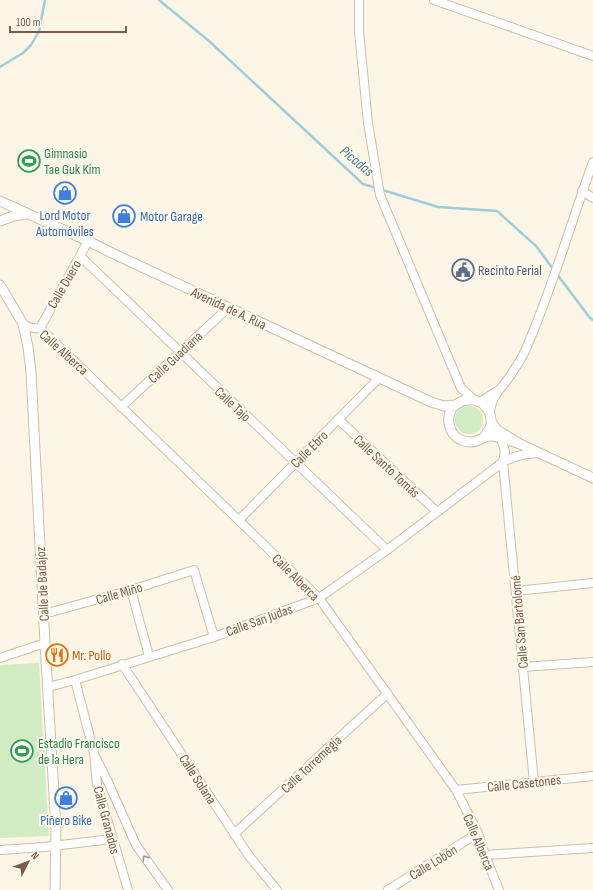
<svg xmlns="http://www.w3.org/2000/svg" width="593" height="890" font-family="'Sofia Sans Condensed',sans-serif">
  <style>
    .green { fill: #d2ecc3 }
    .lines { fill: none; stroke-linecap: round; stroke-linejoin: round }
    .stream { stroke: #9fcedb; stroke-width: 2.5 }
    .minor-casing { stroke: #d0beab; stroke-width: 10 }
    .tertiary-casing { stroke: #d0beab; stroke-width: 11 }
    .minor { stroke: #fff; stroke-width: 8 }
    .tertiary { stroke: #fff; stroke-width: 9 }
    .oneway { stroke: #a89689 }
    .labels { text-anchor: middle; stroke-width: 4; stroke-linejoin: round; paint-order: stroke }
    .leisure-label { font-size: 14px; fill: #27864d; stroke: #fff9ee; text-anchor: start }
    .shop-label { font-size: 14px; fill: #366cbe; stroke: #fff9ee }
    .service-label { font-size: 14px; fill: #4e5e75; stroke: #fff9ee; text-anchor: start }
    .street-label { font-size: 14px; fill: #795d49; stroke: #fff9ee }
    .food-label { font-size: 14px; fill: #c56008; stroke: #fff9ee; text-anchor: start }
    .water-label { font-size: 15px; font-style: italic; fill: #3e7686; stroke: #fff9ee }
  </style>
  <rect width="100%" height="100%" fill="#fdf6e6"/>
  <path class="green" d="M455 420a14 14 0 1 1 28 0a14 14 0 1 1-28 0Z
    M39 663 49 836 0 838V665Z"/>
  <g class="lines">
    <path class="stream" d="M159 0 209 41 363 184 438 207 497 211 536 246 553 269
      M0 67 23 53 31 45 39 31 45 0
      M556 273 590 318 593 320"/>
    <g class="minor-casing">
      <path id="minor" d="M359 0V31L368 123 380 195 461 388 473 399
        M434 0 593 56
        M582 191 593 198
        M80 256C182 355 285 452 387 550
        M23 324C29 328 33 329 40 328L319 598 456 790 478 833 485 855 499 890
        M40 328 80 256 88 241
        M480 402 497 391
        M121 407 228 308
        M490 413C492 395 498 393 508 379 514 370 521 360 525 351 552 290 570 225 593 162
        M338 419 437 512
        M501 439 505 451 503 462 534 782
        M239 520 379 378
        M131 590 149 656
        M516 591 593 583
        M44 614 131 590 194 570 214 637
        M0 658 45 643
        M122 664 249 856 277 890
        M523 667 593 662
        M75 680 94 753 97 785 128 890
        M48 687 75 680 214 637 319 598 387 550 503 462C516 455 525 454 539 453
        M96 758 108 782 136 845 168 890
        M456 790 593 776
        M234 834 387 694
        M0 850 44 847 112 839
        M485 855 593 848
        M388 890 478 833"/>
    </g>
    <g class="tertiary-casing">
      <path id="tertiary" d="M0 201 88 241 114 254 431 402 444 406 455 405
        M0 221 13 216 26 214
        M0 285 23 324 28 347 31 372 45 643 56 829 55 890
        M491 421 496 429 502 433 520 444 593 478
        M485 436C486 434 489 431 490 428 494 416 487 403 474 400 470 399 466 400 462 401 460 403 456 404 454 406 445 416 448 434 461 440 466 442 473 443 479 440 483 438 485 436 490 436 499 436 511 441 520 444"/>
    </g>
    <use href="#minor" class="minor"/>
    <use href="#tertiary" class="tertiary"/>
  </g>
  <defs><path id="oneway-chevron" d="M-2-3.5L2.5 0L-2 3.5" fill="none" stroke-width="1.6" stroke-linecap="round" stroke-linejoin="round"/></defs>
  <use class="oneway" href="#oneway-chevron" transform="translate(145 858) rotate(-125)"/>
  <defs>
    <g id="stadium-ring" transform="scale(1.15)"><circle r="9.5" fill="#fff9ee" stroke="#2e9e5b" stroke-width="1.5"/><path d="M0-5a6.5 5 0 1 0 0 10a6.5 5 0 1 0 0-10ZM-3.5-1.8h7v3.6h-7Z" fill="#2e9e5b"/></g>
    <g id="shop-ring" transform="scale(1.15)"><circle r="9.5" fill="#fff9ee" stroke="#3f7fe0" stroke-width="1.5"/><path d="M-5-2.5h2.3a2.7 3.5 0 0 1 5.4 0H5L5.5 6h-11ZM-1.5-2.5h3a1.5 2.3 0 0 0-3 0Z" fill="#3f7fe0"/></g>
    <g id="civic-ring" transform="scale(1.15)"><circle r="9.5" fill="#fff9ee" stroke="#5c6f8a" stroke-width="1.5"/><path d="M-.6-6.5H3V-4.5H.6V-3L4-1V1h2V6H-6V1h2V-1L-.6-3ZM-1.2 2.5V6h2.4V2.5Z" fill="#5c6f8a"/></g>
    <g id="restaurant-ring" transform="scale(1.15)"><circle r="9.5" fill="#fff9ee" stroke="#e8710a" stroke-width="1.5"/><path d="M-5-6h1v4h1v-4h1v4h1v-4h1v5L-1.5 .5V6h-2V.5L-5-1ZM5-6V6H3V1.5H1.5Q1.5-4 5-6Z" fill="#e8710a"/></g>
  </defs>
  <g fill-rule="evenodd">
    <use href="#stadium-ring" x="29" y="161"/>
    <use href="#shop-ring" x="65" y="193"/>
    <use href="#shop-ring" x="124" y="216"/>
    <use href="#civic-ring" x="463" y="270"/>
    <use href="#restaurant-ring" x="57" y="655"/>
    <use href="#stadium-ring" x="22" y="751"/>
    <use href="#shop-ring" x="66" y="798"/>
  </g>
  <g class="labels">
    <g class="leisure-label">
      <text x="44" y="158">Gimnasio<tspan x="44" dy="16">Tae Guk Kim</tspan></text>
      <text x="38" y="748">Estadio Francisco<tspan x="38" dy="16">de la Hera</tspan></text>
    </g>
    <g class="shop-label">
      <text x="65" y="220">Lord Motor<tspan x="65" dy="16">Automóviles</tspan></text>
      <text x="140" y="221" text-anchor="start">Motor Garage</text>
      <text x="66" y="825">Piñero Bike</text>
    </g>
    <g class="service-label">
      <text x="478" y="275">Recinto Ferial</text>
    </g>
    <g class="street-label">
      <text transform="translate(64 284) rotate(-60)" y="5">Calle Duero</text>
      <text transform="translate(229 308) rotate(25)" y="5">Avenida de A. Rua</text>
      <text transform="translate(64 352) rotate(42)" y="5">Calle Alberca</text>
      <text transform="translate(175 357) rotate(-43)" y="5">Calle Guadiana</text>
      <text transform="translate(233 404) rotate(43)" y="5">Calle Tajo</text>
      <text transform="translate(309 449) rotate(-45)" y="5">Calle Ebro</text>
      <text transform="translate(387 466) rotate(43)" y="5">Calle Santo Tomás</text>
      <text transform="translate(296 577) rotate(45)" y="5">Calle Alberca</text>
      <text transform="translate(42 584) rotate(-93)" y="5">Calle de Badajoz</text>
      <text transform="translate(119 593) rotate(-16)" y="5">Calle Miño</text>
      <text transform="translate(259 620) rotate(-20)" y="5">Calle San Judas</text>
      <text transform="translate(519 622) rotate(-95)" y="5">Calle San Bartolomé</text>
      <text transform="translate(311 764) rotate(-43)" y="5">Calle Torremegía</text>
      <text transform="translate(198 779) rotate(57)" y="5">Calle Solana</text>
      <text transform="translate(524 783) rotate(-6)" y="5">Calle Casetones</text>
      <text transform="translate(107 820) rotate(75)" y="5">Calle Granados</text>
      <text transform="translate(479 842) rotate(67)" y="5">Calle Alberca</text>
      <text transform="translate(433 862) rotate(-32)" y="5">Calle Lobón</text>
    </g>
    <g class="food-label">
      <text x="72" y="660">Mr. Pollo</text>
    </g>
    <g class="water-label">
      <text transform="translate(357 161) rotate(40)" y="5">Picadas</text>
    </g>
  </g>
  <g transform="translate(28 862) rotate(48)" stroke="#fff9ee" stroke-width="3" paint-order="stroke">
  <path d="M0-3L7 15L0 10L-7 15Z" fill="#795d49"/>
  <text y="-6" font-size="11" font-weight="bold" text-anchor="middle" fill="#795d49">N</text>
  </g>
  <path d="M10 26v6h116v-6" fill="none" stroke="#795d49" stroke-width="2"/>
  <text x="16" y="26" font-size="12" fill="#795d49" stroke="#fff9ee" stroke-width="3" paint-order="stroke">100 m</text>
</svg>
